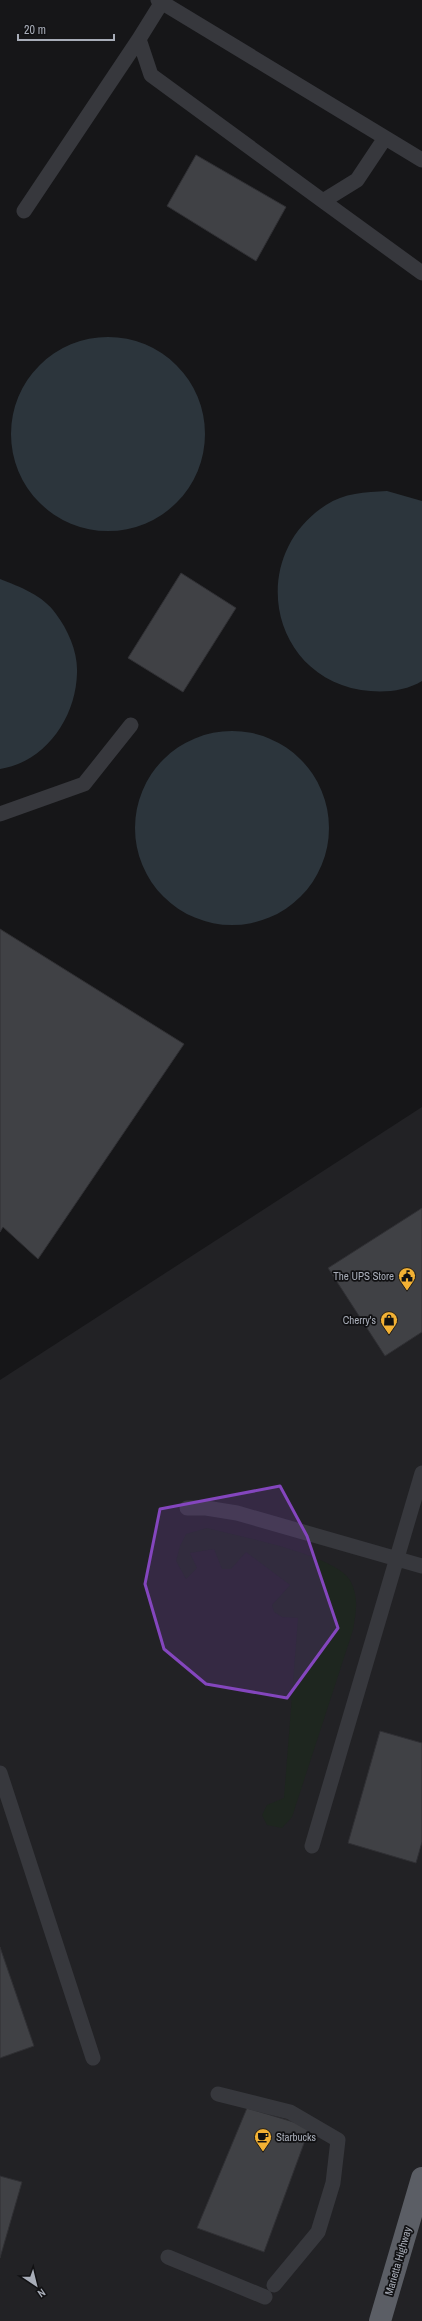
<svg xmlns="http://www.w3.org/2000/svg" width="422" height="2321" font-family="'Archivo Narrow',sans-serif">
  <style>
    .built { fill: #222225 }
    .green { fill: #1e261f }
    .water { fill: #2c353c }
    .building { fill: #404145; stroke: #303034 }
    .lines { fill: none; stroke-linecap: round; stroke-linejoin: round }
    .service { stroke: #37383d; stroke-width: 15 }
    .trunk { stroke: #5b5e65; stroke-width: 22 }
    .marked { fill: #8446be; fill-opacity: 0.2; stroke: #8446be; stroke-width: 3; stroke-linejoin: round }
    .labels { text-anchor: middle; stroke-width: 3.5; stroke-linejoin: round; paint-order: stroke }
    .poi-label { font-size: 11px; fill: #a8adb8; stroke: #111113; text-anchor: end }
    .street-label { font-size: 11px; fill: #a8adb8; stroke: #111113 }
  </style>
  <rect width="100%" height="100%" fill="#161618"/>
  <path class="built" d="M422 1107V2321H0V1380Z"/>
  <path class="green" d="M207 1528C237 1536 338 1555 351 1582 359 1598 356 1613 353 1630L292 1817 282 1828 267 1825 262 1815 267 1805 284 1798 298 1618 282 1617 274 1612 272 1605 290 1585 246 1552 231 1569H222L214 1549 190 1553 197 1568 186 1579 176 1561 180 1546 186 1534Z"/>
  <path class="water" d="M11 434a97 97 0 1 1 194 0a97 97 0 1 1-194 0Z
    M387 491 422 501V681C404 692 381 693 361 690 268 674 248 555 326 505 344 493 365 492 387 491Z
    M0 579C20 587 43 595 56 614 68 630 78 652 77 673 76 717 46 762 0 769Z
    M135 828a97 97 0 1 1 194 0a97 97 0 1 1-194 0Z"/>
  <path class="building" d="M196 155 286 207 256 261 167 206Z
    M181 573 236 608 183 692 128 658Z
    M0 929 184 1044 38 1259 3 1227 0 1232Z
    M422 1208V1332L385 1356 328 1268Z
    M380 1731 422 1743V1842L416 1863 348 1843Z
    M0 1947 34 2046 0 2058Z
    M247 2108 310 2127 264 2252 197 2228Z
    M0 2176 22 2182 0 2258Z"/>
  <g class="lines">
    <path class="service" d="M158 0 422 160
      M162 2 139 39 151 75 323 201 357 180 385 138
      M323 201 422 273
      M24 211 139 39
      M0 814 84 784 131 725
      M187 1508H206L237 1513 422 1566
      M0 1773 93 2058
      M312 1846 422 1473
      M218 2094 290 2112 338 2140 333 2183 318 2232 274 2285
      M168 2257 265 2297"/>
    <path class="trunk" d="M380 2321 422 2178"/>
  </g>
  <path class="marked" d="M280 1486 307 1536 338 1628 287 1698 206 1684 164 1649 145 1584 160 1509Z"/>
  <defs>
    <g id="civic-pin" transform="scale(0.9)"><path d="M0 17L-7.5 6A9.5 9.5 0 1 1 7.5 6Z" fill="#f2b134" stroke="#111113"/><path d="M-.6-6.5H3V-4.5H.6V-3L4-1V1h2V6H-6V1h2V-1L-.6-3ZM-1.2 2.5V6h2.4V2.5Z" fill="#111"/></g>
    <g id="shop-pin" transform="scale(0.9)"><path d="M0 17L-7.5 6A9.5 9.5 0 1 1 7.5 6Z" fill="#f2b134" stroke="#111113"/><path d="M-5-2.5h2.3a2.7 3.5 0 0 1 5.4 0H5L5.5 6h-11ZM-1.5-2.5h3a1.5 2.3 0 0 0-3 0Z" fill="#111"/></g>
    <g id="cafe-pin" transform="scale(0.9)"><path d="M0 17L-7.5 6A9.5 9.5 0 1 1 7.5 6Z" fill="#f2b134" stroke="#111113"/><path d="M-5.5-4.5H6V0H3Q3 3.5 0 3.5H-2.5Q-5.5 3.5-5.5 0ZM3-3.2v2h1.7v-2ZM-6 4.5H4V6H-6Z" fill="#111"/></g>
  </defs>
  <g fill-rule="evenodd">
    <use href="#civic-pin" x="407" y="1276"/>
    <use href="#shop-pin" x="389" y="1320"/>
    <use href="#cafe-pin" x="263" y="2137"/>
  </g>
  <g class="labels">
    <g class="poi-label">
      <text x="394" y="1280">The UPS Store</text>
      <text x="376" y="1324">Cherry's</text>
      <text x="276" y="2141" text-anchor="start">Starbucks</text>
    </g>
    <g class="street-label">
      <text transform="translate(398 2261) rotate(-74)" y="4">Marietta Highway</text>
    </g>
  </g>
  <g transform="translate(36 2285) rotate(145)" stroke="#111113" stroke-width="3" paint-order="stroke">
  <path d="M0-3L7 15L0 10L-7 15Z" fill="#a8adb8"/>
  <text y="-6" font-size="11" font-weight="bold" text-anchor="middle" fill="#a8adb8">N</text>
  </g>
  <path d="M18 34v6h96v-6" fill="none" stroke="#a8adb8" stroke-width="2"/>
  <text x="24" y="34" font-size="12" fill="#a8adb8" stroke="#111113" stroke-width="3" paint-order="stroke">20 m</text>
</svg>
